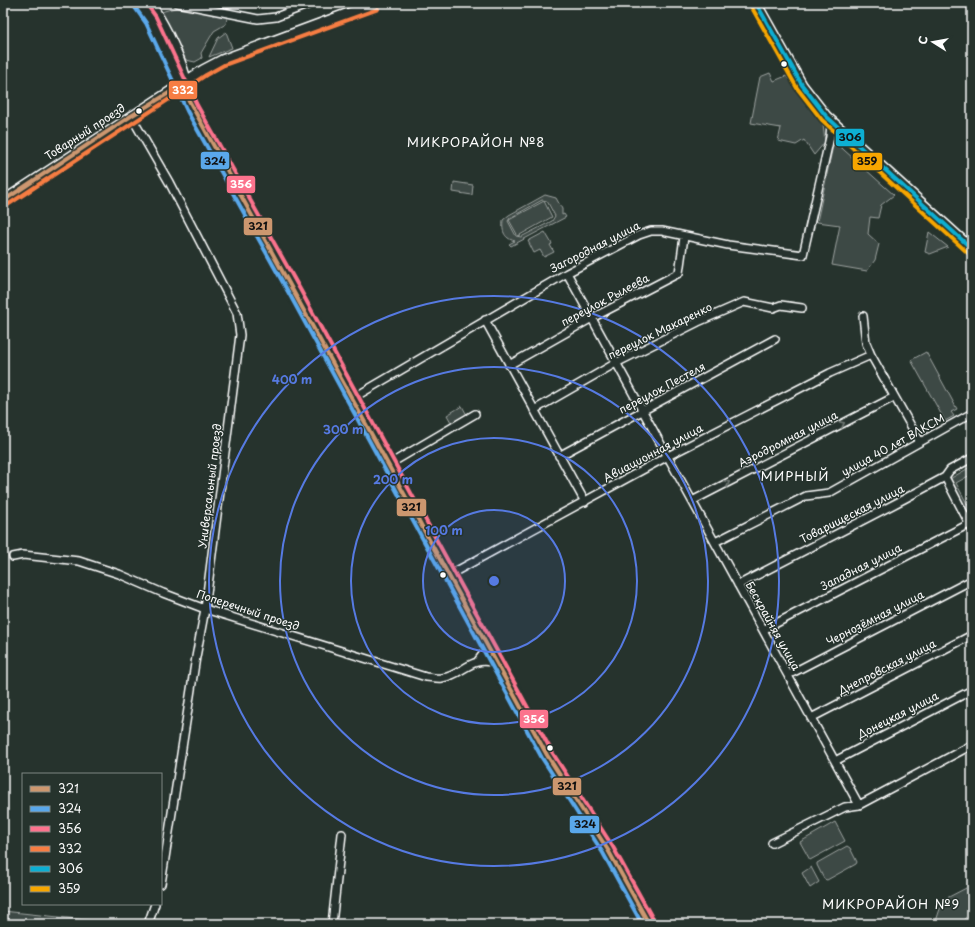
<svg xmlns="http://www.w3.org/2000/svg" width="975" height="927" font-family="'Playpen Sans',sans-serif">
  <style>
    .green { fill: #3e4944; stroke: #9ea4a2; fill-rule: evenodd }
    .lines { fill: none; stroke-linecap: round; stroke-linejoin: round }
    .minor-casing { stroke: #fff; stroke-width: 10 }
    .major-casing { stroke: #fff; stroke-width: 12 }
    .minor { stroke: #26332d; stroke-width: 7 }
    .major { stroke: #26332d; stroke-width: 9 }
    .bus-1-casing { stroke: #26332d; stroke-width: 7 }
    .bus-2-casing { stroke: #26332d; stroke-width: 7 }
    .bus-3-casing { stroke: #26332d; stroke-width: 7 }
    .bus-4-casing { stroke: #26332d; stroke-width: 7 }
    .bus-5-casing { stroke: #26332d; stroke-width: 7 }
    .bus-6-casing { stroke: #26332d; stroke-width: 7 }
    .bus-1 { stroke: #cd976f; stroke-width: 4 }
    .bus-2 { stroke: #5aa8eb; stroke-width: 4 }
    .bus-3 { stroke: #fc738d; stroke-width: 4 }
    .bus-4 { stroke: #f77d43; stroke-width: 4 }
    .bus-5 { stroke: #0dafd3; stroke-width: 4 }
    .bus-6 { stroke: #f7a600; stroke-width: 4 }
    .oneway { stroke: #727a76 }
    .ring { fill: none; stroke: #567ae2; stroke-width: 2 }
    .bus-dot { fill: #fff; stroke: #26332d; stroke-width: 1.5 }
    .labels { text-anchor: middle; stroke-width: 3; stroke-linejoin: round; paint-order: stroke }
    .street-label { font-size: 11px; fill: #fff; stroke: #26332d }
    .quarter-label { font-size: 13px; letter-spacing: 1px; fill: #fff; stroke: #26332d }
    .centre { fill: #567ae2; stroke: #26332d; stroke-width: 2 }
    .ring-label { font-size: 12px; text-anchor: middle; font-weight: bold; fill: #567ae2; stroke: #26332d; stroke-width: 3; stroke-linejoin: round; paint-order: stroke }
    .line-badge { stroke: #26332d; stroke-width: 1.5 }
    .badge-label { font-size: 11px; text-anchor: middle; font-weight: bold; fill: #fff }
    .pale-badge-label { font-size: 11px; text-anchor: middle; font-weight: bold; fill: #111 }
  </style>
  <rect width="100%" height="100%" fill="#26332d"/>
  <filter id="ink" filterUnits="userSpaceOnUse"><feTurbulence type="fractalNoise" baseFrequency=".025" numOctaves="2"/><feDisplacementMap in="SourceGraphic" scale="8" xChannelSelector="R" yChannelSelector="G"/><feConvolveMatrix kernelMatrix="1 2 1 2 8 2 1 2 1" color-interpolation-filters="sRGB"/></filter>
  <g filter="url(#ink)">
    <path class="green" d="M178 7 224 15 227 18 226 24 214 31 201 53 202 58 195 62 186 60 161 12Z
      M226 32 232 48 209 57 218 38Z
      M770 73 774 81 786 76 823 125 825 142 814 155 804 140 796 145 778 141 781 128 751 123 760 77Z
      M834 141 894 195 881 205 878 218 870 217 868 234 879 244 875 260 867 271 832 265 840 225 817 222Z
      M454 182 473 185 472 195 453 192Z
      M545 195 556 198 562 209V215L564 214 566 217 511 246 509 244 515 241C503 238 502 230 503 220L509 215ZM542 200 547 201 555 216 552 221 521 237 516 236 508 221 510 218Z
      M544 201 552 217 518 236 509 220Z
      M545 232 552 244 550 245 554 252 544 257 540 250 534 253 528 241Z
      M929 232 948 247 930 254 925 252Z
      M926 352 957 409 951 412 954 416 945 421 911 360Z
      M462 406 467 415 452 424 447 415Z
      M972 466V474L956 483 972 513V525L948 480Z
      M835 822 845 841 810 860 800 842Z
      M847 846 850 848 857 862 856 864 827 880 824 879 817 865V863Z
      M811 867 819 882 810 888 802 873Z
      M972 885V914L965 918 963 924H935L943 900Z
      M3 911 114 923 49 924 3 919Z"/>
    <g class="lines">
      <g class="minor-casing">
        <path id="minor" d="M177 3 258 19 276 17 312 3
          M131 116 169 182 237 313 240 335 205 609 196 657 161 884
          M967 244 972 238
          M567 273 859 805
          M863 316 866 343 871 355 920 442
          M485 320 585 502
          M509 365 592 318 679 273 684 237
          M353 398 567 273 639 235 651 231H662L728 245 803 255 830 137 831 121
          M534 410 616 363 698 322 744 302 773 308 781 305 802 308
          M559 456 775 339
          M388 465 475 414
          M945 477 972 529
          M692 501 894 397
          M715 542 806 496 829 493 972 413
          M13 557 23 555 79 561 119 574 163 593 205 609 426 677C431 677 437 679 442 678 465 675 469 654 498 664
          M449 575 668 456 830 373 871 355
          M738 585 904 499 945 477 950 470 972 458
          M763 630 969 524
          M477 662 483 654 487 645
          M788 675 972 580
          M811 718 972 635
          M835 761 972 690
          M772 843 845 807 859 805 972 745
          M148 924 155 904
          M332 924 342 834"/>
      </g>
      <g class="major-casing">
        <path id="major" d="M139 3 151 20 192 108 296 294 547 755 608 850 649 924
          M150 3C166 28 181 58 188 87
          M756 3 802 85 826 116 972 249
          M3 201 203 70 222 60 376 3"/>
      </g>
      <use href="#minor" class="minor"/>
      <use href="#major" class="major"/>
      <g class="bus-1-casing">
        <path id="bus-1" d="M181 86 547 755 608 850 649 924
          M3 201 131 116 187 82 188 89"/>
      </g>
      <g class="bus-2-casing">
        <path id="bus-2" d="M134 6 146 23 187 111 291 297 542 758 603 853 642 924"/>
      </g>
      <g class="bus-3-casing">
        <path id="bus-3" d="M146 3 156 17 197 105 301 291 552 752 613 847 654 921"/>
      </g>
      <g class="bus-4-casing">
        <path id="bus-4" d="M6 206 206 75 224 65 378 9"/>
      </g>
      <g class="bus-5-casing">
        <path id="bus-5" d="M756 3 802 85 826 116 972 249"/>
      </g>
      <g class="bus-6-casing">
        <path id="bus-6" d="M751 6 797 88 822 120 968 253"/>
      </g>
      <use href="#bus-1" class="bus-1"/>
      <use href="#bus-2" class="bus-2"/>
      <use href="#bus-3" class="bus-3"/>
      <use href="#bus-4" class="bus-4"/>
      <use href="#bus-5" class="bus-5"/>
      <use href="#bus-6" class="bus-6"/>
    </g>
    <defs><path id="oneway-chevron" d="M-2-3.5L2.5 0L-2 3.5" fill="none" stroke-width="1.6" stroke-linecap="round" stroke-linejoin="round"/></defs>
    <g class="oneway">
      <use href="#oneway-chevron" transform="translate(842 424) rotate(-27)"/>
      <use href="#oneway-chevron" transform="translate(727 483) rotate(-27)"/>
    </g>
  </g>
  <circle cx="494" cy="581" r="71" fill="#567ae2" fill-opacity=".12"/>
  <g class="ring">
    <circle cx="494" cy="581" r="71"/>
    <circle cx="494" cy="581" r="143"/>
    <circle cx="494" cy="581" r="214"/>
    <circle cx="494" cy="581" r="285"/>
  </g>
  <g class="bus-dot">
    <circle cx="784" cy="64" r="3.5"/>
    <circle cx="139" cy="111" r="3.5"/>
    <circle cx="443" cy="575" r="3.5"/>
    <circle cx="550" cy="748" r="3.5"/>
  </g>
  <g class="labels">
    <g class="street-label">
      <text transform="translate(85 132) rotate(-33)" y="4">Товарный проезд</text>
      <text transform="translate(595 247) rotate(-27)" y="4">Загородная улица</text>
      <text transform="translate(605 300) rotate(-28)" y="4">переулок Рылеева</text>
      <text transform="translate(660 331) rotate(-26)" y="4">переулок Макаренко</text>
      <text transform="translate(662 388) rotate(-28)" y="4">переулок Пестеля</text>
      <text transform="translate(788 439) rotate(-27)" y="4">Аэродромная улица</text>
      <text transform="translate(893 445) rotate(-29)" y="4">улица 40 лет ВЛКСМ</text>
      <text transform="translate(653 453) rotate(-28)" y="4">Авиационная улица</text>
      <text transform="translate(210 486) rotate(-83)" y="4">Универсальный проезд</text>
      <text transform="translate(852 514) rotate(-27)" y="4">Товарищеская улица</text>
      <text transform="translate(861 567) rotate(-27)" y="4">Западная улица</text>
      <text transform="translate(248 610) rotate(18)" y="4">Поперечный проезд</text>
      <text transform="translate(875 618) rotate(-27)" y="4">Чернозёмная улица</text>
      <text transform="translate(773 626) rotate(61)" y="4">Бескрайняя улица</text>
      <text transform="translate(887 667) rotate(-27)" y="4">Днепровская улица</text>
      <text transform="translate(898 715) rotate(-27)" y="4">Донецкая улица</text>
    </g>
    <g class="quarter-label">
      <text x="476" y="147">МИКРОРАЙОН №8</text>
      <text x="795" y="481">МИРНЫЙ</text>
      <text x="891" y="909">МИКРОРАЙОН №9</text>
    </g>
  </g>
  <circle cx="494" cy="581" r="6" class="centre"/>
  <g class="ring-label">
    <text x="292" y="384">400 m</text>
    <text x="343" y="434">300 m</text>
    <text x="393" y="484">200 m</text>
    <text x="444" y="535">100 m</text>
  </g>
  <g class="line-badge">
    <rect x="168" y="80" width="30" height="20" rx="4" fill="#f77d43"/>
    <rect x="835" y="128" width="30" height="19" rx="4" fill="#0dafd3"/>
    <rect x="200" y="151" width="30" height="19" rx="4" fill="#5aa8eb"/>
    <rect x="852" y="152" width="31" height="19" rx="4" fill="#f7a600"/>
    <rect x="226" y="175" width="30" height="19" rx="4" fill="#fc738d"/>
    <rect x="243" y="217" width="30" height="19" rx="4" fill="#cd976f"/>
    <rect x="396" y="498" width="31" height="19" rx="4" fill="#cd976f"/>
    <rect x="519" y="709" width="30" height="20" rx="4" fill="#fc738d"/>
    <rect x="552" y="777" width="30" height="19" rx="4" fill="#cd976f"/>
    <rect x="569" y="815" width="31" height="19" rx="4" fill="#5aa8eb"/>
  </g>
  <g class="badge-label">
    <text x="183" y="94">332</text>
    <text x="241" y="188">356</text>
    <text x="534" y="723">356</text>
  </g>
  <g class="pale-badge-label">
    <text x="850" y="141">306</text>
    <text x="215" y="165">324</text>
    <text x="867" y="165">359</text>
    <text x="258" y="230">321</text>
    <text x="411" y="511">321</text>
    <text x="567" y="790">321</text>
    <text x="585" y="828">324</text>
  </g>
  <rect width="975" height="927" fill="none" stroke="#26332d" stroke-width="16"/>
  <rect x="8" y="8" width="959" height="911" fill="none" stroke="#fff" stroke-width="1.5" filter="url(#ink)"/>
  <rect x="22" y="773" width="140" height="132" fill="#26332d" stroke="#7d8581"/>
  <rect x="30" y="786" width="20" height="6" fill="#cd976f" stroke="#7d8581"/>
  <text x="58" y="793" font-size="12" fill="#ffffff">321</text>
  <rect x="30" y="806" width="20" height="6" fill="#5aa8eb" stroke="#7d8581"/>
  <text x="58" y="813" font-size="12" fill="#ffffff">324</text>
  <rect x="30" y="826" width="20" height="6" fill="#fc738d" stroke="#7d8581"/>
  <text x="58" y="833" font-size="12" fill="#ffffff">356</text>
  <rect x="30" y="846" width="20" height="6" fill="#f77d43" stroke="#7d8581"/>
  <text x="58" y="853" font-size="12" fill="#ffffff">332</text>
  <rect x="30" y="866" width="20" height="6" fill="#0dafd3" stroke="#7d8581"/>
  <text x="58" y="873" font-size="12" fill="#ffffff">306</text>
  <rect x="30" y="886" width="20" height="6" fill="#f7a600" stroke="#7d8581"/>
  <text x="58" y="893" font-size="12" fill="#ffffff">359</text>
  <g transform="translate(933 42) rotate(281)" stroke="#26332d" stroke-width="3" paint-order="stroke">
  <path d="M0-3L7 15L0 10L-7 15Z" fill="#ffffff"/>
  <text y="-6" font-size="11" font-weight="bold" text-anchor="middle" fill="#ffffff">С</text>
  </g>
</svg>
